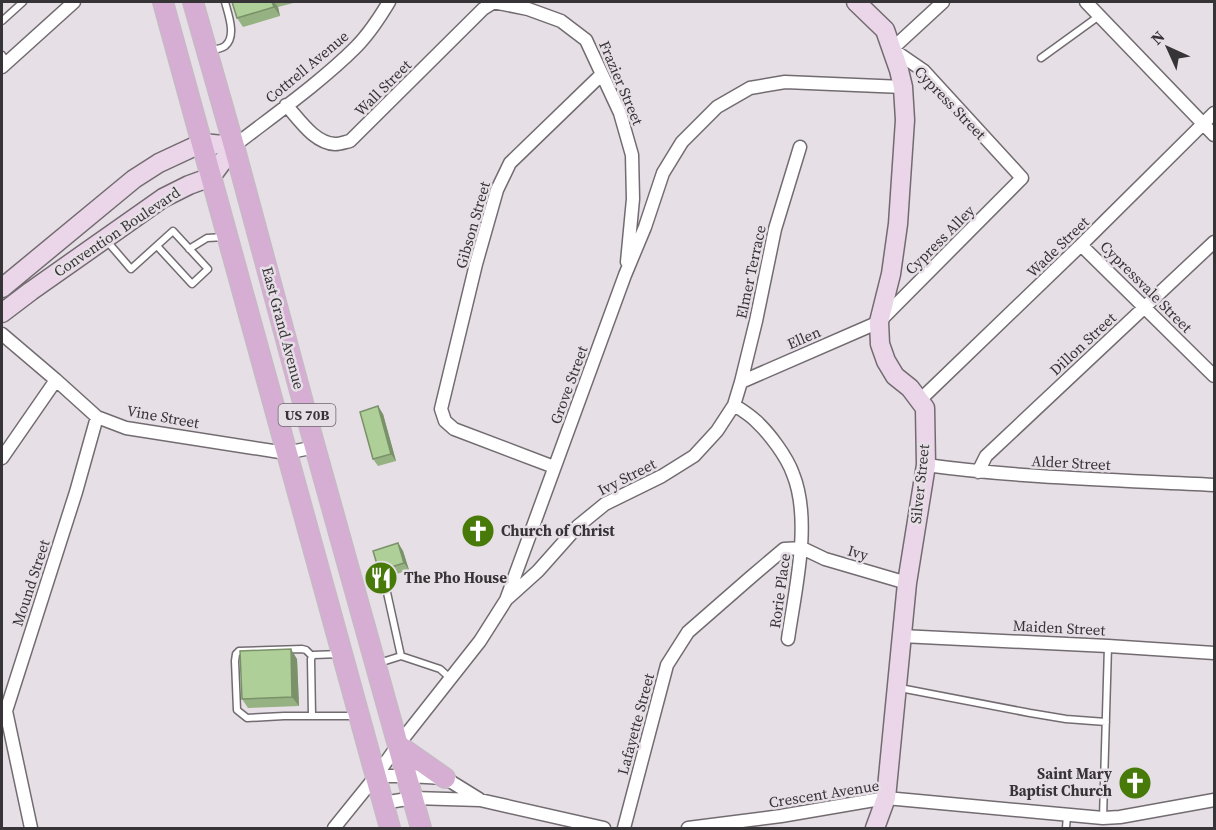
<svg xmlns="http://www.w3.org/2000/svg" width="1216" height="830" font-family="'Source Serif 4',serif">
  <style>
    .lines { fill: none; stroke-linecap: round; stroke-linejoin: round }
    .lane-casing { stroke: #726c71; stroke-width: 9 }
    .street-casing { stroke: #726c71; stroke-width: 15 }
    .secondary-casing { stroke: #726c71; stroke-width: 21 }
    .primary-casing { stroke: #bfbebf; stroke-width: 22 }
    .lane { stroke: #fff; stroke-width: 6 }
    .street { stroke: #fff; stroke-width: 12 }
    .secondary { stroke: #ebd6e9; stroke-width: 18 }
    .primary { stroke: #d6aed3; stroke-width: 20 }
    .wall { fill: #96b282 }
    .shaded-wall { fill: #7a916a }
    .building { fill: #aecf97; stroke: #7a916a; stroke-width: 1.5 }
    .labels { text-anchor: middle; stroke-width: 5; stroke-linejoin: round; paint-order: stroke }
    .shield { fill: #e6dfe6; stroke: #6c676c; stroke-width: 1.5 }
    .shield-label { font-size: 14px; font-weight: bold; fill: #373437 }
    .street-label { font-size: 15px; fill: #373437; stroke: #e6dfe6 }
    .poi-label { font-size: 15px; font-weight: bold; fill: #373437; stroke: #e6dfe6; text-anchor: start }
  </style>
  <rect width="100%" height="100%" fill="#e6dfe6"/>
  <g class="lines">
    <g class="lane-casing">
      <path id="lane" d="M2 21 23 2
        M210 51C215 49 221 49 225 46 237 36 228 14 225 2
        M2 55 7 62
        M1041 58 1099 16
        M106 240 131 269 173 231 208 269 192 284 157 246
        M189 249 207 238 225 237
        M386 588 401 656 440 669 450 678
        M312 656 306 650 302 649 239 651 236 654 235 661 237 710 247 718 284 716H356
        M379 663 401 656
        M900 688 1030 713 1066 719 1106 722
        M312 716 311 659 313 655 340 654
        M1103 818 1108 646
        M1066 828 1067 815"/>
    </g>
    <g class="street-casing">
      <path id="street" d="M493 2 528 9 561 21 586 40 620 113 632 155 633 199 627 262
        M1086 2 1214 135
        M2 67 74 2
        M286 105C299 119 314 143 335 144 340 144 345 142 350 141L483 9 494 2
        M234 146C274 115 321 82 356 47 369 34 380 17 389 2
        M1081 245 1214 376
        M2 334 56 380 97 417 126 428 286 453 315 447
        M741 382 879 322 1022 178 924 71 892 49 943 2
        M920 400 1081 245 1214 113
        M734 405C742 410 750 415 756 421 770 434 787 457 793 474 812 521 795 590 788 639
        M2 458 56 380
        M926 465C1021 478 1118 480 1214 485
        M554 467 454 429 445 421 441 409 476 264 497 190 510 163 601 75
        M978 472 986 456 1214 242
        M508 598 538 571 578 526 605 504 662 476 694 456 717 431 734 405 741 382 756 321 775 229 800 147
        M901 636 1108 646 1214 653
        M376 776H407L445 778 479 799
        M383 803 413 798 480 800 604 828
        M31 828 6 711 76 492 97 417
        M334 828 376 776 398 745 480 641 506 600 625 275 645 227 663 173 682 142 717 107 750 88 785 82 903 87
        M624 828 667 665 688 632 751 577 784 549 802 548 825 559 907 583
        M688 828 781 816 886 798 1103 818 1120 817 1214 800"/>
    </g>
    <g class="secondary-casing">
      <path id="secondary" d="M856 2 885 30 899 70 903 87 905 120 898 224 891 274 879 322 880 344 886 361 895 376 910 388 925 408 926 465 907 583 886 798 875 828
        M2 288 134 179 159 163 202 143 234 146
        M2 313 31 291 163 198 189 185 211 177 234 146"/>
    </g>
    <g class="primary-casing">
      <path id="primary" d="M163 2 390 828
        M193 2 234 146 315 447 421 828
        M398 745 445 778"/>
    </g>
    <use href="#lane" class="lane"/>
    <use href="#street" class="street"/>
    <use href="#secondary" class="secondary"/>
    <use href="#primary" class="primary"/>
  </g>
  <path class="wall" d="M232 2H297L278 7 280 16 243 27 237 18Z
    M383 414 396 461 378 466 373 459Z
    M398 543 403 551 409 570 384 578 379 571Z
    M297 659 299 706 248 708 242 699Z"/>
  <path class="shaded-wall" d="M272 2H274L278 7 280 16 274 7Z
    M378 406 383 414 396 461 391 454Z
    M398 543 403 551 409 570 404 563Z
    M291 649 297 659 299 706 292 697Z"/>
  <path class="building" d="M232 2H272L274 7 237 18Z
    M378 406 391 454 373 459 360 412Z
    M398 543 404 563 379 571 373 551Z
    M291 649 292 697 242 699 240 651Z"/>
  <defs>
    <g id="church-disc" transform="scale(1.725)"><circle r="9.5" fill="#477a08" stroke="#e6dfe6"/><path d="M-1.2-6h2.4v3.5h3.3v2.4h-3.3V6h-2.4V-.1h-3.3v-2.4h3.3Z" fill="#fff"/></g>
    <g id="restaurant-disc" transform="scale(1.725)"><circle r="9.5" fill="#477a08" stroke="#e6dfe6"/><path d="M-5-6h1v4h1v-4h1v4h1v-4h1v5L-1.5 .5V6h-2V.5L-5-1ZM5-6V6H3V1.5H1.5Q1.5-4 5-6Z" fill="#fff"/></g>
  </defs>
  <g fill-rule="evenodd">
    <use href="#church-disc" x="478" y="531"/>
    <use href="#restaurant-disc" x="381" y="578"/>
    <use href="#church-disc" x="1135" y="783"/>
  </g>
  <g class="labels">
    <rect class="shield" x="278.5" y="404" width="57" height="22" rx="4.5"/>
    <g class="shield-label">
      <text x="307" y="420">US 70B</text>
    </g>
    <g class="street-label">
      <text transform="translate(307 67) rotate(-40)" y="5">Cottrell Avenue</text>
      <text transform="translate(621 83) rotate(67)" y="5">Frazier Street</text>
      <text transform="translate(383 88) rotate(-45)" y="5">Wall Street</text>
      <text transform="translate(950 103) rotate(46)" y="5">Cypress Street</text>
      <text transform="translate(473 225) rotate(-74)" y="5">Gibson Street</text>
      <text transform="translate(117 232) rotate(-34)" y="5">Convention Boulevard</text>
      <text transform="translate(940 240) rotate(-45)" y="5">Cypress Alley</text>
      <text transform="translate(1058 247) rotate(-44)" y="5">Wade Street</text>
      <text transform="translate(751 272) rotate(-78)" y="5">Elmer Terrace</text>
      <text transform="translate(1146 287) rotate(45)" y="5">Cypressvale Street</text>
      <text transform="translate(283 328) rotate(75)" y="5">East Grand Avenue</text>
      <text transform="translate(804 338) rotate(-23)" y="5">Ellen</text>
      <text transform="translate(1083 344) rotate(-43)" y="5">Dillon Street</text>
      <text transform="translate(569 385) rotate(-70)" y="5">Grove Street</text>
      <text transform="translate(163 417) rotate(10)" y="5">Vine Street</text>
      <text transform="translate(1071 463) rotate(3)" y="5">Alder Street</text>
      <text transform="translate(627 477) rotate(-27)" y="5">Ivy Street</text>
      <text transform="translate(920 484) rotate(-84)" y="5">Silver Street</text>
      <text transform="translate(858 553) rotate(16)" y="5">Ivy</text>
      <text transform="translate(31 583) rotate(-72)" y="5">Mound Street</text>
      <text transform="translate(780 591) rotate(-82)" y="5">Rorie Place</text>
      <text transform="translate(1059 628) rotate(3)" y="5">Maiden Street</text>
      <text transform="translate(636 724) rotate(-75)" y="5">Lafayette Street</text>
      <text transform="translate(824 794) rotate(-9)" y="5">Crescent Avenue</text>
    </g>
    <g class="poi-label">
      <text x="501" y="536">Church of Christ</text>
      <text x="404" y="583">The Pho House</text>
      <text x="1112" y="779" text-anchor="end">Saint Mary<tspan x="1112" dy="17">Baptist Church</tspan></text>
    </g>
  </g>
  <rect width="1216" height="830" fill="none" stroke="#373437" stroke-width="6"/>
  <g transform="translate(1168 48) rotate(315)" stroke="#e6dfe6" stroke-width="4.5" paint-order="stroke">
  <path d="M0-4.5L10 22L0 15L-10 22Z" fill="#373437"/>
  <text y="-9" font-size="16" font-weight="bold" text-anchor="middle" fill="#373437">N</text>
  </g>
</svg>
